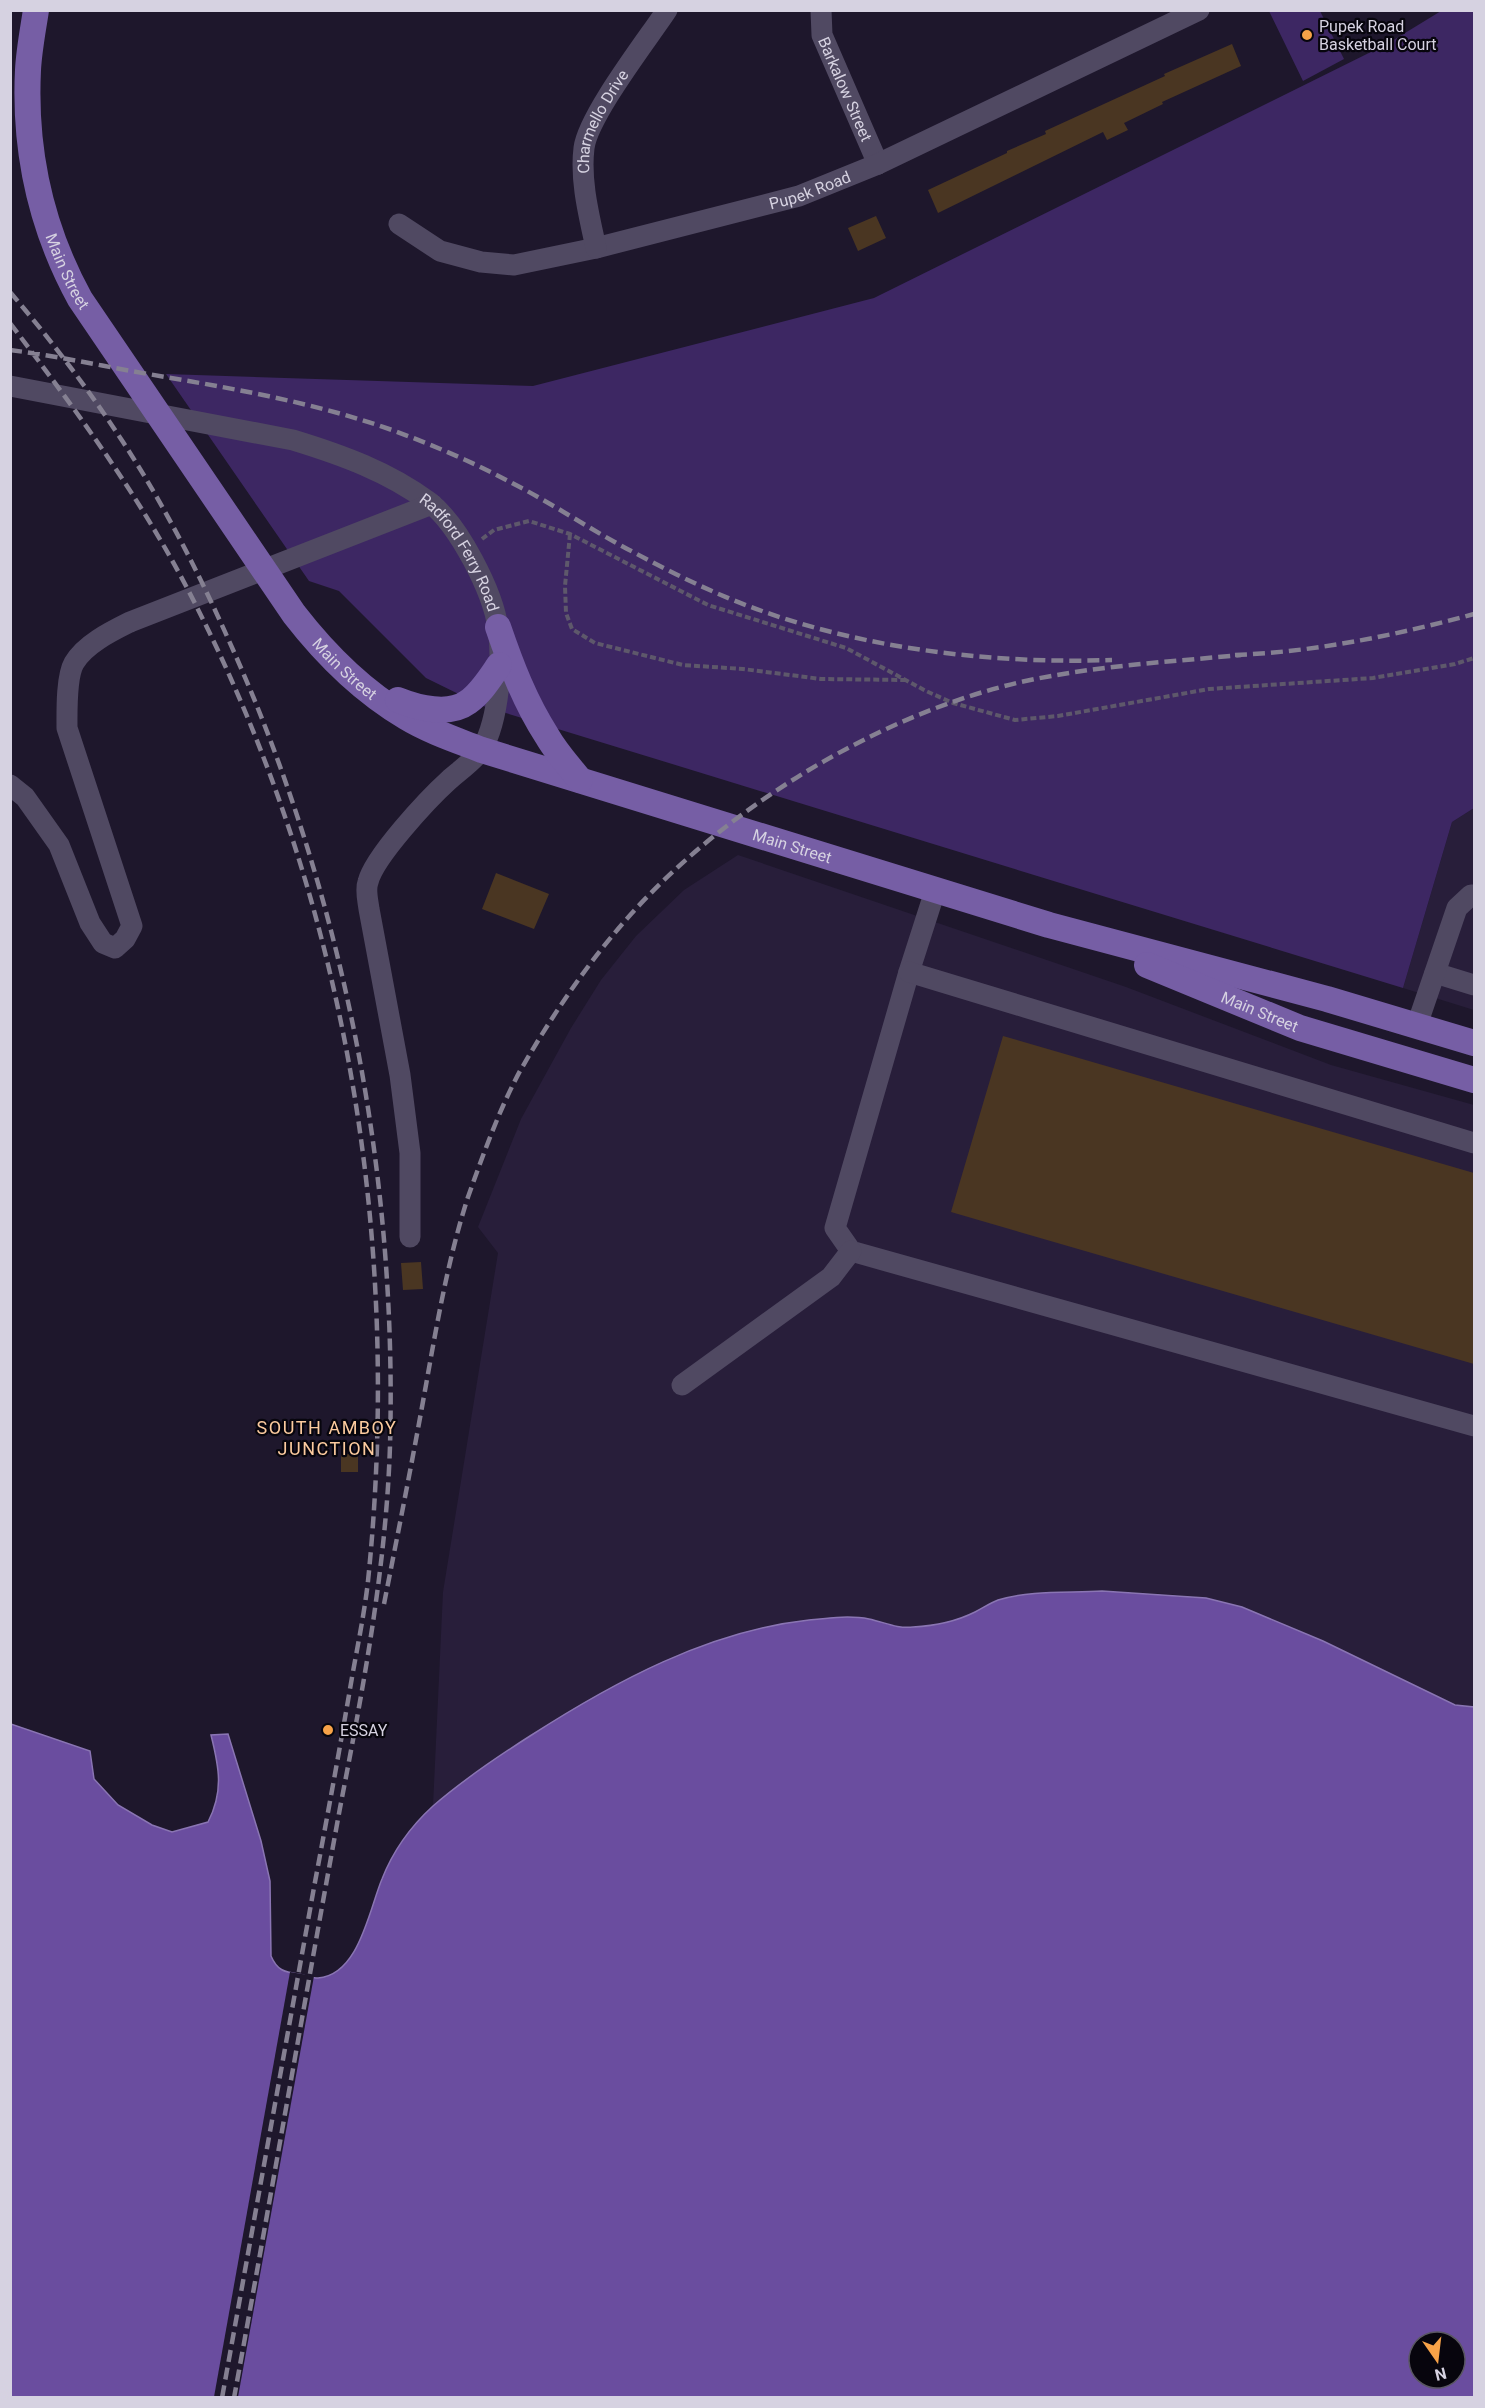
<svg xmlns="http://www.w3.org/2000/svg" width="1485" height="2408" font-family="Roboto,sans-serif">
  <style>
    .built { fill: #281e3a }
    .green { fill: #3d2763 }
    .water { fill: #6a4d9f; stroke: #8a75b3; stroke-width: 1.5; fill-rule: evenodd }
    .pier { fill: #1e172c }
    .building { fill: #4a3622 }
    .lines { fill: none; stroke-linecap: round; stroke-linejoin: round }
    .path { stroke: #5e586b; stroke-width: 4; stroke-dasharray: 6 3; stroke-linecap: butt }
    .minor { stroke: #504962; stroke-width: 21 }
    .major { stroke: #765ea5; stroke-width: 26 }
    .rail { stroke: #858092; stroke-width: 4.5; stroke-dasharray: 12 6; stroke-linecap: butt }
    .poi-dot { fill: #f7a248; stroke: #07050d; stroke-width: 2 }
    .labels { text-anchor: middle; stroke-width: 4.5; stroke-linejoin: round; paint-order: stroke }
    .poi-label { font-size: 16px; fill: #d6d2e1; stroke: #07050d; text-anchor: start }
    .street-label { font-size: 16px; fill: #d6d2e1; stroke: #07050d }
    .neighbourhood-label { font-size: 18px; letter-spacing: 1.5px; fill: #fccb9f; stroke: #07050d }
  </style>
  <rect width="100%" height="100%" fill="#1e172c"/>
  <path class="built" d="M1474 808V1010L1403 988 1452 822Z
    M738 855 1126 987 1331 1065 1474 1105V1707L1455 1705 1242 1607 1206 1598 1167 1594 1102 1591 1042 1594 996 1601 974 1613 946 1622 912 1628 894 1627 868 1618 808 1620 758 1630 710 1643 664 1662 617 1684 552 1722 496 1758 433 1806 443 1592 498 1253 478 1227 521 1119 571 1028 601 980 636 936 684 890Z"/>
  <path class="green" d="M1269 11H1320L1344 59 1303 81Z
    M1441 11H1474V808L1452 822 1403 988 483 706 426 678 339 591 309 581 166 374 533 386 874 298 1387 44Z"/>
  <path class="water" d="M1102 1591 1206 1598 1242 1607 1323 1641 1455 1705 1474 1707V2397L11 2398V1724L90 1751 94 1779 118 1805 152 1825 172 1832 208 1822C224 1791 219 1767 211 1735L228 1734 261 1841 270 1881 271 1956C277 1970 284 1972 298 1974 304 1975 312 1978 318 1978 359 1975 369 1910 382 1879 393 1851 410 1827 433 1806 463 1780 497 1757 530 1736 614 1682 708 1631 809 1620 828 1618 850 1615 869 1619 884 1622 897 1629 913 1627 933 1626 957 1621 975 1612 983 1608 990 1603 998 1600 1030 1590 1068 1593 1102 1591ZM1419 2342H1455V2378H1419Z"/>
  <path class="pier" d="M290 1972 314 1976 238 2397H214Z"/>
  <path class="building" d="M1232 44 1241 66 1162 102 1163 104 1124 123 1128 130 1107 140 1103 132 938 213 928 190 1007 153V151L1046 134 1045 131 1165 76 1164 74Z
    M876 216 886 238 858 251 848 228Z
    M496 873 549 894 534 929 482 909Z
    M1003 1036 1474 1173V1364L951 1212Z
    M421 1262 423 1289 403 1290 401 1263Z
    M341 1454H358V1472H341Z"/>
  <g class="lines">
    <path class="path" d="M570 534 565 586 566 613 572 629 595 643 683 665 743 669 821 679 905 680
      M482 539 494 530 529 521 570 534 708 605 846 648 926 691 953 703 1015 720 1058 716 1209 689 1373 678 1455 664 1474 658"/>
    <g class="minor">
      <path id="s1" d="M821 10 822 35 878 164"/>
      <path id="s2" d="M399 224 440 251 481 262 514 265 596 248 799 196 878 164 1199 10"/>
      <path id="s3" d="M596 248C589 215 580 181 584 148 588 116 647 40 667 10"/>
      <path id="s4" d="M10 386 293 440C342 455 389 472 429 502 459 525 493 592 498 628 503 662 499 719 482 749 475 760 459 771 449 780 428 799 374 857 368 882 365 890 368 901 369 909L400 1075 410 1153V1237"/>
      <path d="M10 785 25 797 59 845 90 923 103 943 115 948 125 939 132 926 67 728C67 713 66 677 74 663 85 644 112 631 130 622L432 504"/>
      <path d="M935 891 909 972 835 1228 851 1251 1474 1426"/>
      <path d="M909 972 1474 1143"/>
      <path d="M1435 973 1474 985"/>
      <path d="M1417 1025 1457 908 1471 895H1474"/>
      <path d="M682 1385 831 1277 851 1251"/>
    </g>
    <g class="major">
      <path id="s5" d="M36 10C33 30 29 50 28 70 24 151 41 228 80 299L294 614C325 654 362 691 406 717 429 731 456 740 482 750L1049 925 1327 999 1474 1043"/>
      <path d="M498 627C511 665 525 702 547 736 556 752 569 766 580 780"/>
      <path d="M398 700C418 708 449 716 468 702 481 693 490 678 499 665"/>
      <path id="s6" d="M1147 965 1300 1028 1474 1080"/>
    </g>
    <path class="rail" d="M10 292C51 340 89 390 123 442 174 520 214 604 250 689 349 928 397 1187 390 1446 386 1568 363 1689 340 1808 304 2004 270 2201 234 2398
      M10 323C75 409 136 491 186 586 346 891 403 1240 368 1581 364 1617 356 1653 350 1689 339 1753 327 1818 315 1882 284 2054 253 2226 222 2398
      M10 350C57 356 102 366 148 374 230 388 313 402 392 430 433 445 475 463 514 484 555 505 594 532 635 553 676 575 719 596 762 611 871 650 997 664 1112 660
      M1235 655C1315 652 1397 635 1474 614
      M384 1604C397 1538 410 1473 422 1407 435 1336 446 1265 468 1197 483 1155 499 1110 520 1071 547 1024 578 977 613 935 710 817 872 716 1021 682 1093 666 1167 662 1241 655"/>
  </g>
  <g class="poi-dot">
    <circle cx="1307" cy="35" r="6"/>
    <circle cx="328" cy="1730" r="6"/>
  </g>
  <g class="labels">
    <g class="poi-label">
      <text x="1319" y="32">Pupek Road<tspan x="1319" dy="18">Basketball Court</tspan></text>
      <text x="340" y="1736">ESSAY</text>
    </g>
    <g class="street-label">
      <text dy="6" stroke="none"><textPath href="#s1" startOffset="84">Barkalow Street</textPath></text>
      <text dy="6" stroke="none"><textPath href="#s3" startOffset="132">Charmello Drive</textPath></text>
      <text dy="6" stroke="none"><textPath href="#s2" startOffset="430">Pupek Road</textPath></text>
      <text dy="6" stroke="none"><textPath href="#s5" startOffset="268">Main Street</textPath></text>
      <text dy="6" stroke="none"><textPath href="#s4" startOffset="498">Radford Ferry Road</textPath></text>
      <text dy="6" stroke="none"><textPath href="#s5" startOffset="754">Main Street</textPath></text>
      <text dy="6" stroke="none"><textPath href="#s5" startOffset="1240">Main Street</textPath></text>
      <text dy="6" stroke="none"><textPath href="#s6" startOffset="122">Main Street</textPath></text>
    </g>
    <g class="neighbourhood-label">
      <text x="327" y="1434">SOUTH AMBOY<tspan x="327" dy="21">JUNCTION</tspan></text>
    </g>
  </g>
  <rect width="1485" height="2408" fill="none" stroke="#d6d2e1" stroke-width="24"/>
  <g transform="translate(1437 2360) rotate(166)"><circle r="28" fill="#07050d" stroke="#5a5762" stroke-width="1.5"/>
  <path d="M0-4.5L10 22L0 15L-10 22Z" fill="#f7a248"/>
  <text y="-9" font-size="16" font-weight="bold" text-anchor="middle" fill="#d6d2e1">N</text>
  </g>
</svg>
